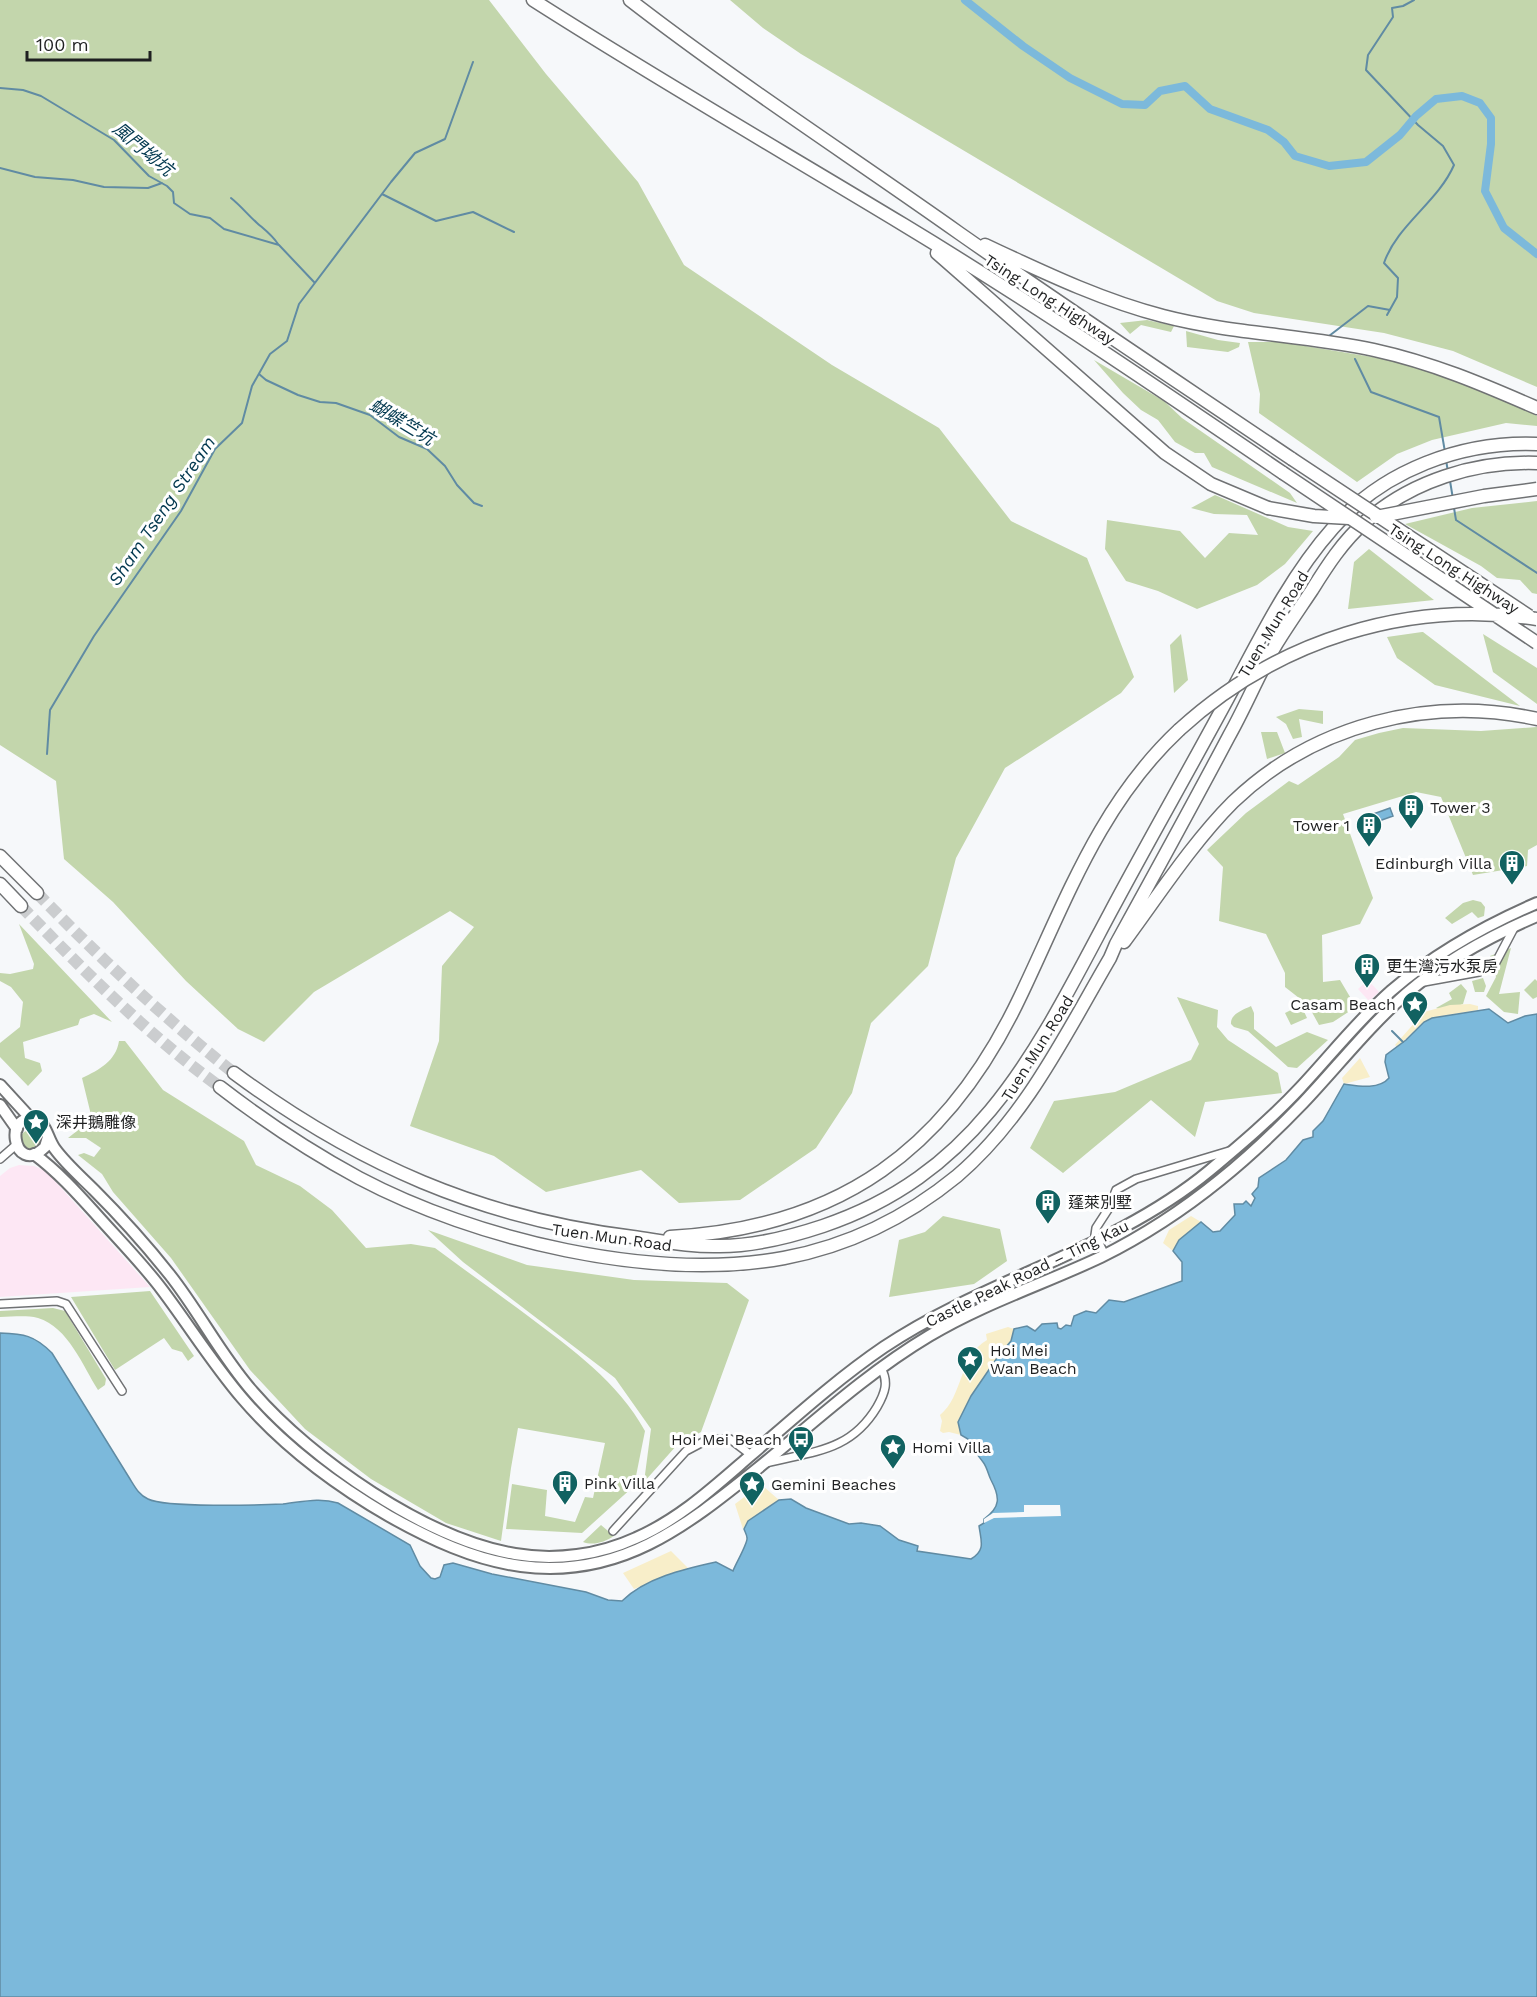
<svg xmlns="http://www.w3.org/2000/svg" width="1537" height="1997" font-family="'Work Sans','Noto Sans TC',sans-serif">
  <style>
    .industrial { fill: #fde7f4 }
    .green { fill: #c3d6ac }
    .sand { fill: #f8eec9 }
    .water { fill: #7cb9db; stroke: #608ba3; stroke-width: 1.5 }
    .pier { fill: #f6f8fa }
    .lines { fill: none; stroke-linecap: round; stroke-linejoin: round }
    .stream { stroke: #608ba3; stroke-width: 2 }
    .canal { stroke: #7cb9db; stroke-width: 8 }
    .motorway-tunnel { stroke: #cbcdcf; stroke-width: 12; stroke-dasharray: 12 6; stroke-linecap: butt }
    .minor-casing { stroke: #707274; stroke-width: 10 }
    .primary-casing { stroke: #707274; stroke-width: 14 }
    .motorway-casing { stroke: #707274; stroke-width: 15 }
    .minor { stroke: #fff; stroke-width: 7 }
    .primary { stroke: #fff; stroke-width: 10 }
    .motorway { stroke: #fff; stroke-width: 12 }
    .motorway-bridge-casing { stroke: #707274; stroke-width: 15; stroke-linecap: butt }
    .motorway-bridge { stroke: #fff; stroke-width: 12 }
    .labels { text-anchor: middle; stroke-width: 6; stroke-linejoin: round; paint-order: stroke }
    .street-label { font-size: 16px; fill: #1f2021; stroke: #fff }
    .poi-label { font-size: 16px; fill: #1f2021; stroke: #fff; text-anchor: start }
    .water-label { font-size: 18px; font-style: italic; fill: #02384f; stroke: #fff }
  </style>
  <rect width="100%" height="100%" fill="#f6f8fa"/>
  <path class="industrial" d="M1368 980 1379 992 1369 1001 1358 989Z
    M19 1165 34 1166 46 1171 150 1287 0 1297V1176L10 1168Z"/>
  <path class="green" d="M0 0H489L546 74 638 182 684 265 832 365 939 428 1011 521 1087 558 1134 677 1121 693 1005 768 956 858 928 966 871 1023 852 1093 816 1148 740 1200 679 1203 641 1170 546 1192 494 1156 410 1126 439 1041 442 966 474 927 450 911 314 992 264 1042 238 1029 186 981 113 902 64 859 56 781 0 745Z
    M730 0H1537V387L1453 351 1384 333 1254 313 1217 301 801 54 763 28Z
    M1147 320 1174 326 1171 332 1141 325 1130 334 1120 323Z
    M1186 331 1218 340 1240 343 1239 347 1228 352 1187 347Z
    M1248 342H1281L1415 364 1509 398 1537 416V426L1506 423 1432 440 1397 454 1357 482 1259 413 1260 394Z
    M1094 360 1164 401 1182 418 1290 493 1297 503 1212 467 1204 453H1195L1175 442 1158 420 1141 410 1123 393Z
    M1215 495 1288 527 1313 531 1285 564 1257 585 1197 609 1158 591 1126 581 1105 549 1107 520 1180 531 1205 558 1229 533 1258 535 1247 515 1214 514 1191 508Z
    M1537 501V594L1532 593 1520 580 1497 578 1481 566 1405 524 1472 508Z
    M1369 549 1434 600 1348 609 1354 562Z
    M1422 632H1423L1520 706 1435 685 1397 658 1387 637Z
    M1181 634 1188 680 1174 693 1170 645Z
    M1483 634 1537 668V704L1493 672Z
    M1299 709 1323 711V724L1299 719 1302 737 1293 739 1286 724 1276 717Z
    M1537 727V845L1528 850 1527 866 1473 875 1441 797 1416 792 1343 814 1373 898 1360 924 1322 935 1323 982 1340 980 1356 1007 1333 1022 1319 1025 1308 1005 1285 987V973L1266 934 1219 921 1223 867 1207 850 1246 813 1289 781 1298 785 1339 757 1355 740 1379 733 1403 728 1481 731Z
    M1261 732H1277L1285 753 1267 759Z
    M1473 900 1481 902 1485 907 1484 916 1478 918 1472 912 1452 924 1445 918 1463 903Z
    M19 924 112 1022 94 1014 80 1019 78 1025 23 1042 25 1058 40 1063 42 1071 28 1086 0 1057V1043L20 1027 23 1002 11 987 0 981V973L10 974 33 969 34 964Z
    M1511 948 1499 994 1520 992 1518 1014 1504 1012 1486 996 1496 977 1490 956Z
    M1483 978 1486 986 1484 992H1475L1472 981Z
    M1535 979 1537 981V997L1533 999 1524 990Z
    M1461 984 1467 991 1463 1004 1444 1011 1436 1008 1452 999 1449 993Z
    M1177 997 1218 1010 1217 1027 1228 1040 1278 1073 1282 1093 1205 1102 1195 1137 1151 1100 1063 1173 1030 1148 1054 1101 1115 1092 1191 1060 1199 1044Z
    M1301 1005 1307 1018 1291 1025 1285 1013Z
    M1251 1006 1254 1013V1029L1276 1047 1307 1032 1328 1040 1297 1068 1288 1067 1248 1031 1234 1027 1231 1024C1230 1014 1243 1010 1251 1006Z
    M119 1041H125L163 1090 244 1141 256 1165 300 1186 332 1210 366 1248 411 1244 435 1248C466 1271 497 1293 528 1316 572 1349 618 1382 645 1431L634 1486 582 1533 506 1529 512 1484 547 1490 545 1516 575 1522 585 1497 593 1498 605 1443 518 1428 511 1468 501 1541 446 1523 371 1479 305 1429 250 1370 171 1258 113 1192 102 1174 78 1155 84 1153 94 1157 101 1148 86 1138H68L92 1119 82 1078C99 1070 116 1061 119 1041Z
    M20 1140a10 10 0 1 1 20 0a10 10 0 1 1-20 0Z
    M943 1216 1000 1229 1007 1261 974 1284 889 1297 899 1240 925 1232Z
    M428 1230 527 1265 634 1280 727 1283 749 1300 701 1432 677 1445 644 1482 651 1429 615 1378 463 1262Z
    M150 1291 194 1356 188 1361 182 1352 172 1349 164 1338 115 1370 71 1297Z
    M53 1308 65 1311 106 1379 105 1385 98 1390C83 1366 68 1327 38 1318 25 1315 13 1317 0 1317V1311Z
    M601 1525 614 1536C605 1542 593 1546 583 1542Z"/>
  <path class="sand" d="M1470 1004 1478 1006V1010L1432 1018 1424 1022 1397 1047 1395 1045 1424 1012 1450 1005Z
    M1360 1058 1370 1077 1344 1084 1342 1078Z
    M1191 1216 1201 1222 1179 1240 1173 1251 1163 1243 1169 1230Z
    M1008 1327 1014 1329 1011 1341 999 1355 971 1396 958 1422 961 1435 949 1432 943 1433 940 1431 942 1421 940 1415C963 1397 959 1356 987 1340L986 1334Z
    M763 1486 779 1500 748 1521 743 1529 735 1504 751 1492Z
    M671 1551 688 1568 634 1589 623 1573Z"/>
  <path class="water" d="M1390 808 1393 816 1365 826 1362 818Z
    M1489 1009 1508 1023 1525 1016 1537 1014V1997H0V1333C24 1334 34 1335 52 1353L130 1479C135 1487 139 1495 148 1499 166 1508 259 1505 283 1504 302 1502 319 1497 338 1503L410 1545 420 1566 431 1578 435 1579 440 1577 444 1565 453 1563 492 1574 586 1592 608 1600 622 1601C645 1578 684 1569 716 1562L733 1571C735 1565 748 1543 747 1538 747 1535 745 1532 744 1529L748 1521 779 1500 791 1499 806 1508 849 1524 861 1523 880 1526 899 1540 918 1546 917 1551 971 1559C986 1550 981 1541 979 1526L984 1523V1519C1001 1507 1000 1497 991 1480 988 1474 987 1467 983 1462 977 1454 972 1449 968 1439L961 1435 958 1422 971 1396 999 1355 1011 1341 1014 1329 1027 1326 1035 1331 1042 1324 1057 1323 1058 1328 1061 1329 1066 1325 1071 1326 1074 1316 1086 1311 1096 1313 1109 1300 1124 1302 1182 1281V1262L1173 1251 1179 1240 1201 1222 1213 1232 1220 1231 1235 1215 1234 1204H1243L1246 1201 1251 1206 1255 1198 1252 1194 1258 1187 1259 1178 1286 1160 1303 1140 1313 1137V1131L1323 1121 1344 1084C1358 1086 1379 1090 1389 1078L1385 1062 1386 1055 1406 1040 1424 1022 1432 1018Z"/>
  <path class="pier" d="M1024 1505H1060L1061 1516 994 1518 984 1523V1519L993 1513 1024 1512Z"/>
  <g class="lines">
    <path class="stream" d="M0 88 23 90 41 96 114 140 149 176 167 186 173 192 174 203 190 214 210 218 224 229 279 245 314 282
      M0 168 35 177 73 180 104 187 148 188 162 183
      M382 194 436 221 473 212 514 232
      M231 198C241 206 248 215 257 223 265 230 272 235 278 244
      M1387 315 1397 297 1398 278 1384 263C1397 225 1438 202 1454 165L1443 146 1418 125 1366 70 1368 55 1393 17 1392 8 1403 6 1414 0
      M1329 336 1368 306 1390 310
      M1355 359 1371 392 1439 417 1445 452
      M259 374 266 380 298 395 320 402 336 403 370 415 399 437 427 449 445 466 457 485 474 503 482 506
      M1446 460 1448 472
      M1450 481 1453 499
      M1454 508 1456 520 1537 573
      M47 754 50 710 94 636 181 511 215 449 242 423 252 386 270 354 287 341 299 304 391 182 415 153 445 139 473 62
      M1392 1031 1403 1042"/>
    <path class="canal" d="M965 0 1023 46 1070 78 1122 104 1145 105 1160 91 1185 86 1210 109 1268 130 1284 142 1295 156 1329 166 1366 162 1400 135 1416 116 1436 99 1462 96 1480 103 1491 118V144L1485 191 1504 228 1537 254"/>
    <path class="motorway-tunnel" d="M37 893C99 957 163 1017 234 1073
      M21 906C84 971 147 1034 220 1087"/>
    <g class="minor-casing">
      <path id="minor" d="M1424 982 1479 972 1495 964 1514 928
        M0 1159 16 1145
        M1105 1255 1095 1235 1096 1228 1109 1208 1116 1190 1136 1179 1229 1151
        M0 1304 57 1301 66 1304 122 1391
        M766 1463C813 1451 850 1452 877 1407 885 1393 889 1382 881 1368
        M613 1531 686 1451 703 1442 716 1439H730L751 1455"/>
    </g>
    <g class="primary-casing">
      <path id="primary" d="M0 1085 33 1121
        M0 1105 17 1129
        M48 1137 45 1147C12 1180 1 1101 42 1124 48 1132 49 1141 55 1149 66 1164 81 1177 94 1190 121 1217 147 1246 170 1275 200 1313 221 1356 253 1392 312 1460 426 1539 515 1554 556 1561 599 1555 636 1538 680 1519 715 1486 751 1455 794 1418 837 1379 884 1347 987 1278 1112 1251 1209 1171 1240 1145 1272 1118 1300 1088 1330 1056 1358 1020 1391 991 1435 953 1484 926 1537 903
        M34 1154C57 1171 76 1192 95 1213 118 1239 143 1264 163 1291 190 1327 213 1364 242 1398 283 1446 334 1484 389 1516 430 1539 474 1560 521 1566 619 1579 685 1527 757 1469 813 1423 867 1373 929 1336 984 1303 1044 1284 1101 1257 1143 1236 1183 1210 1220 1180 1250 1156 1277 1130 1303 1103 1338 1066 1369 1026 1407 993 1446 960 1490 936 1537 916"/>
    </g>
    <g class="motorway-casing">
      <path id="motorway" d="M533 0C655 78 780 150 904 225 1033 303 1158 388 1283 473
        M630 0C736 82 849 155 959 233 1069 310 1181 384 1292 459
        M985 245C1043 272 1101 300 1163 316 1232 334 1305 335 1374 350 1433 363 1482 384 1537 408
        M937 253 1165 453 1211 484 1268 508
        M0 856 37 893
        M0 884 21 906
        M1124 942C1158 896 1193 842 1233 802 1313 725 1429 695 1537 719
        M234 1073C357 1164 480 1218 633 1237 662 1241 691 1247 720 1246 755 1246 790 1237 823 1226 980 1173 1037 1050 1110 913 1151 836 1195 760 1236 683 1264 630 1293 573 1333 528 1383 470 1462 441 1537 444
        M220 1087C264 1121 311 1152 359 1178 476 1240 653 1282 784 1258 848 1246 907 1217 957 1176 1026 1117 1065 1035 1110 958L1116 944C1154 875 1192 806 1229 736 1246 706 1259 673 1277 643 1288 625 1300 608 1312 590 1327 566 1343 541 1365 522 1411 481 1475 461 1537 463
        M670 1237C840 1228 948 1149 1020 997 1066 901 1099 805 1179 730"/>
    </g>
    <use href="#minor" class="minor"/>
    <use href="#primary" class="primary"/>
    <use href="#motorway" class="motorway"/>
    <g class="motorway-bridge-casing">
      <path id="motorway-bridge" d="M1292 459 1529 616
        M1283 473 1537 643
        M1268 508 1314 516 1349 518
        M1376 517 1484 496 1537 489
        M1179 730C1276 641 1407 599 1537 619"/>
    </g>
    <use href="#motorway-bridge" class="motorway-bridge"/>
  </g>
  <defs>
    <g id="building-pin" transform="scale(1.35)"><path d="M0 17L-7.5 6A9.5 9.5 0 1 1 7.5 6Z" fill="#116261" stroke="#fff"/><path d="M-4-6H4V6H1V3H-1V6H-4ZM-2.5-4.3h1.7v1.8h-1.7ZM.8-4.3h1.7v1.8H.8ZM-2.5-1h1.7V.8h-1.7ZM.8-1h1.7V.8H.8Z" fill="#fff"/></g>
    <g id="sight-pin" transform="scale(1.35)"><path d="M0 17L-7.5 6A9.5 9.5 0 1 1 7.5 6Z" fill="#116261" stroke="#fff"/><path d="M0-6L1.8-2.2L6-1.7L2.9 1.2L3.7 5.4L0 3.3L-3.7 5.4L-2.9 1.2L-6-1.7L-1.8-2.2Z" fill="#fff"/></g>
    <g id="bus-pin" transform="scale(1.35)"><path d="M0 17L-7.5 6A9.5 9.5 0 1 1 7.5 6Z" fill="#116261" stroke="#fff"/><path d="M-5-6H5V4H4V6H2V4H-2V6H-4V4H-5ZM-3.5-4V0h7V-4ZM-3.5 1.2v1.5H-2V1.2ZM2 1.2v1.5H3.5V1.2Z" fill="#fff"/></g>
  </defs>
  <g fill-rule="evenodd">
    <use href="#building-pin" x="1411" y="807"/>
    <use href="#building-pin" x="1369" y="825"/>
    <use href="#building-pin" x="1512" y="863"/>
    <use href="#building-pin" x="1367" y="966"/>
    <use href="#sight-pin" x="1415" y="1004"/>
    <use href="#sight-pin" x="36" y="1122"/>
    <use href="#building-pin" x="1048" y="1202"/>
    <use href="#sight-pin" x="970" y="1359"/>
    <use href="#bus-pin" x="801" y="1439"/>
    <use href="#sight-pin" x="893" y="1447"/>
    <use href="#building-pin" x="565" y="1483"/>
    <use href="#sight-pin" x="752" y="1484"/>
  </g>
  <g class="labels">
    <g class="street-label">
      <text transform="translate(1050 299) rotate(33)" y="6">Tsing Long Highway</text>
      <text transform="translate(1454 568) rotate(33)" y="6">Tsing Long Highway</text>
      <text transform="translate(1273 624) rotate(-59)" y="6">Tuen Mun Road</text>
      <text transform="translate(1037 1048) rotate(-58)" y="6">Tuen Mun Road</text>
      <text transform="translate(612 1237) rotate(8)" y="6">Tuen Mun Road</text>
      <text transform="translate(1027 1273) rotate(-26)" y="6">Castle Peak Road – Ting Kau</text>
    </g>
    <g class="poi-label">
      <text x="1430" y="813">Tower 3</text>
      <text x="1350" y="831" text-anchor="end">Tower 1</text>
      <text x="1492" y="869" text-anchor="end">Edinburgh Villa</text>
      <text x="1386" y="972">更生灣污水泵房</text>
      <text x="1396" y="1010" text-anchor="end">Casam Beach</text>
      <text x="56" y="1128">深井鵝雕像</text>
      <text x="1068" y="1208">蓬萊別墅</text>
      <text x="990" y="1356">Hoi Mei<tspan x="990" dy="18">Wan Beach</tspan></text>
      <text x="782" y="1445" text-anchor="end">Hoi Mei Beach</text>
      <text x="912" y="1453">Homi Villa</text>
      <text x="584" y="1489">Pink Villa</text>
      <text x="771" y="1490">Gemini Beaches</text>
    </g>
    <g class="water-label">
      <text transform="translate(143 149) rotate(40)" y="6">風門坳坑</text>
      <text transform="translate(402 422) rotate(31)" y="6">蝴蝶竺坑</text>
      <text transform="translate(162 511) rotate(-56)" y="6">Sham Tseng Stream</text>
    </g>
  </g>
  <path d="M27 51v9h123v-9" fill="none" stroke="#1f2021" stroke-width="3"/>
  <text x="36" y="51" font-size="18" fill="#1f2021" stroke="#ffffff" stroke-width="4.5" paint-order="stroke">100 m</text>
</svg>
